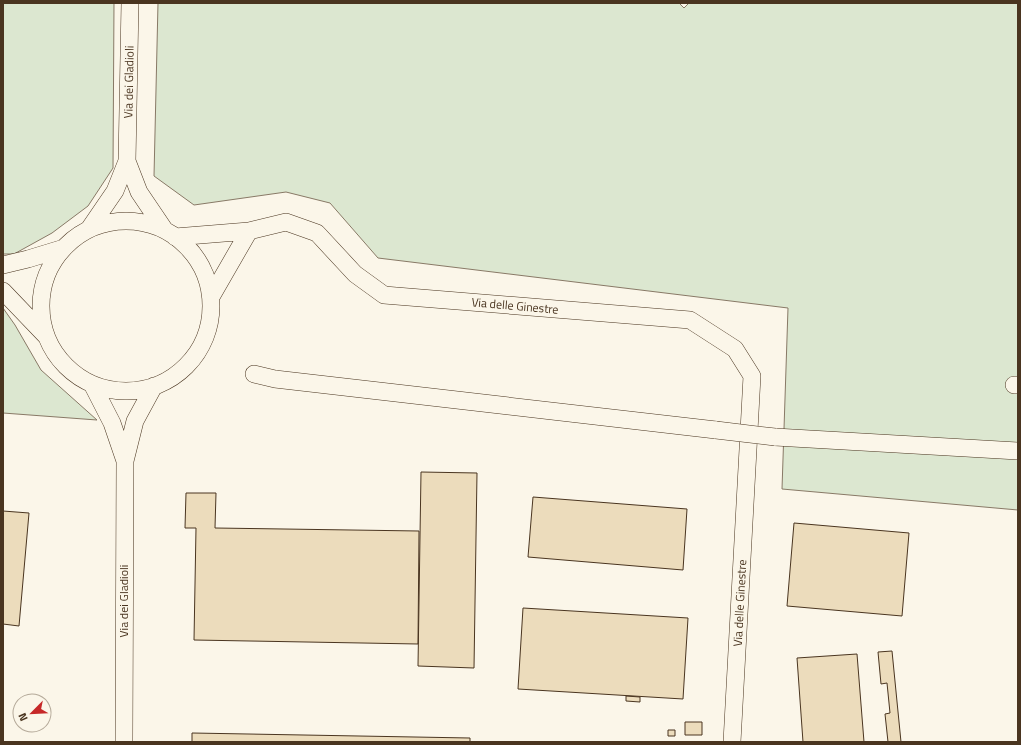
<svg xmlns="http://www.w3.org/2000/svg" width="1021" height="745" font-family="'Titillium Web',sans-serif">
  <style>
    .green { fill: #dce7d0; stroke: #887966 }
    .building { fill: #ecdcbc; stroke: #4a3520 }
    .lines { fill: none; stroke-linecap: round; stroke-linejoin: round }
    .street-casing { stroke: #4a3520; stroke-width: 18 }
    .street { stroke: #fbf6e9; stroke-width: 17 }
    .street-bridge-casing { stroke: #4a3520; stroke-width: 18; stroke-linecap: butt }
    .street-bridge { stroke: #fbf6e9; stroke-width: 17 }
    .labels { text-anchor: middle; stroke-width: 3; stroke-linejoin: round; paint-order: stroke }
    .street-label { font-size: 12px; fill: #4a3520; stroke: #fbf6e9 }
  </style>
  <rect width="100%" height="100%" fill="#fbf6e9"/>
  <path class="green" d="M3 3H114L113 168 88 206 52 233 14 254H3Z
    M158 3H679L684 8 689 3H1018V510L782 489 788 308 378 258 330 203 286 192 194 205 154 176Z
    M3 308 15 325 41 370 97 420 3 413Z"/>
  <path class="building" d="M421 472 477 473 474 668 418 666Z
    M186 493H216L215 528 419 531 418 644 194 640 196 528H185Z
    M533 497 687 509 683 570 528 557Z
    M3 511 29 513 19 626 3 624Z
    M794 523 909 533 902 616 787 606Z
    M523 608 688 618 683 699 518 689Z
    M892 651 901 742H888L885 714 890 713 887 683 881 684 878 652Z
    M857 654 864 742H803L797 658Z
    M626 696 640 697V702L626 701Z
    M685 722H702V735H685Z
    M668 730H675V736H668Z
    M192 733 470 738V742H192Z"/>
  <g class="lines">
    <g class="street-casing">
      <path id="street" d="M130 3 127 161 139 192 164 229
        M41 306a85 85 0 1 1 170 0a85 85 0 1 1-170 0Z
        M89 229 115 191 127 161
        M175 237 249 231 286 222 317 233 355 274 384 295 690 320 735 349 752 376 732 742
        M3 265 28 259 64 248
        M3 291 46 336
        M211 297 249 231
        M254 374 275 379 716 430
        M92 384 112 423 125 461
        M1014 385H1018
        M775 437 1018 451
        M124 742 125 461 135 421 154 386"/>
    </g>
    <use href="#street" class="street"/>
    <g class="street-bridge-casing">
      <path id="street-bridge" d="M716 430 775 437"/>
    </g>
    <use href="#street-bridge" class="street-bridge"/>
  </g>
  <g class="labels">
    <g class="street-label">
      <text transform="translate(129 82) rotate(-89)" y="4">Via dei Gladioli</text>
      <text transform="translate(515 306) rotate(5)" y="4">Via delle Ginestre</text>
      <text transform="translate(124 601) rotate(-90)" y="4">Via dei Gladioli</text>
      <text transform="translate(740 603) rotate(-87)" y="4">Via delle Ginestre</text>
    </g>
  </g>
  <rect width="1021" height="745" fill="none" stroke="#4a3520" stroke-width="8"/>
  <g transform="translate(32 713) rotate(246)"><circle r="19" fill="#fbf6e9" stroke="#b4a999"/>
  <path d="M0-3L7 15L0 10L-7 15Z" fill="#c62828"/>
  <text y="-6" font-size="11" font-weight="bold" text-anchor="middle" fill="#4a3520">N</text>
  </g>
</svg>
